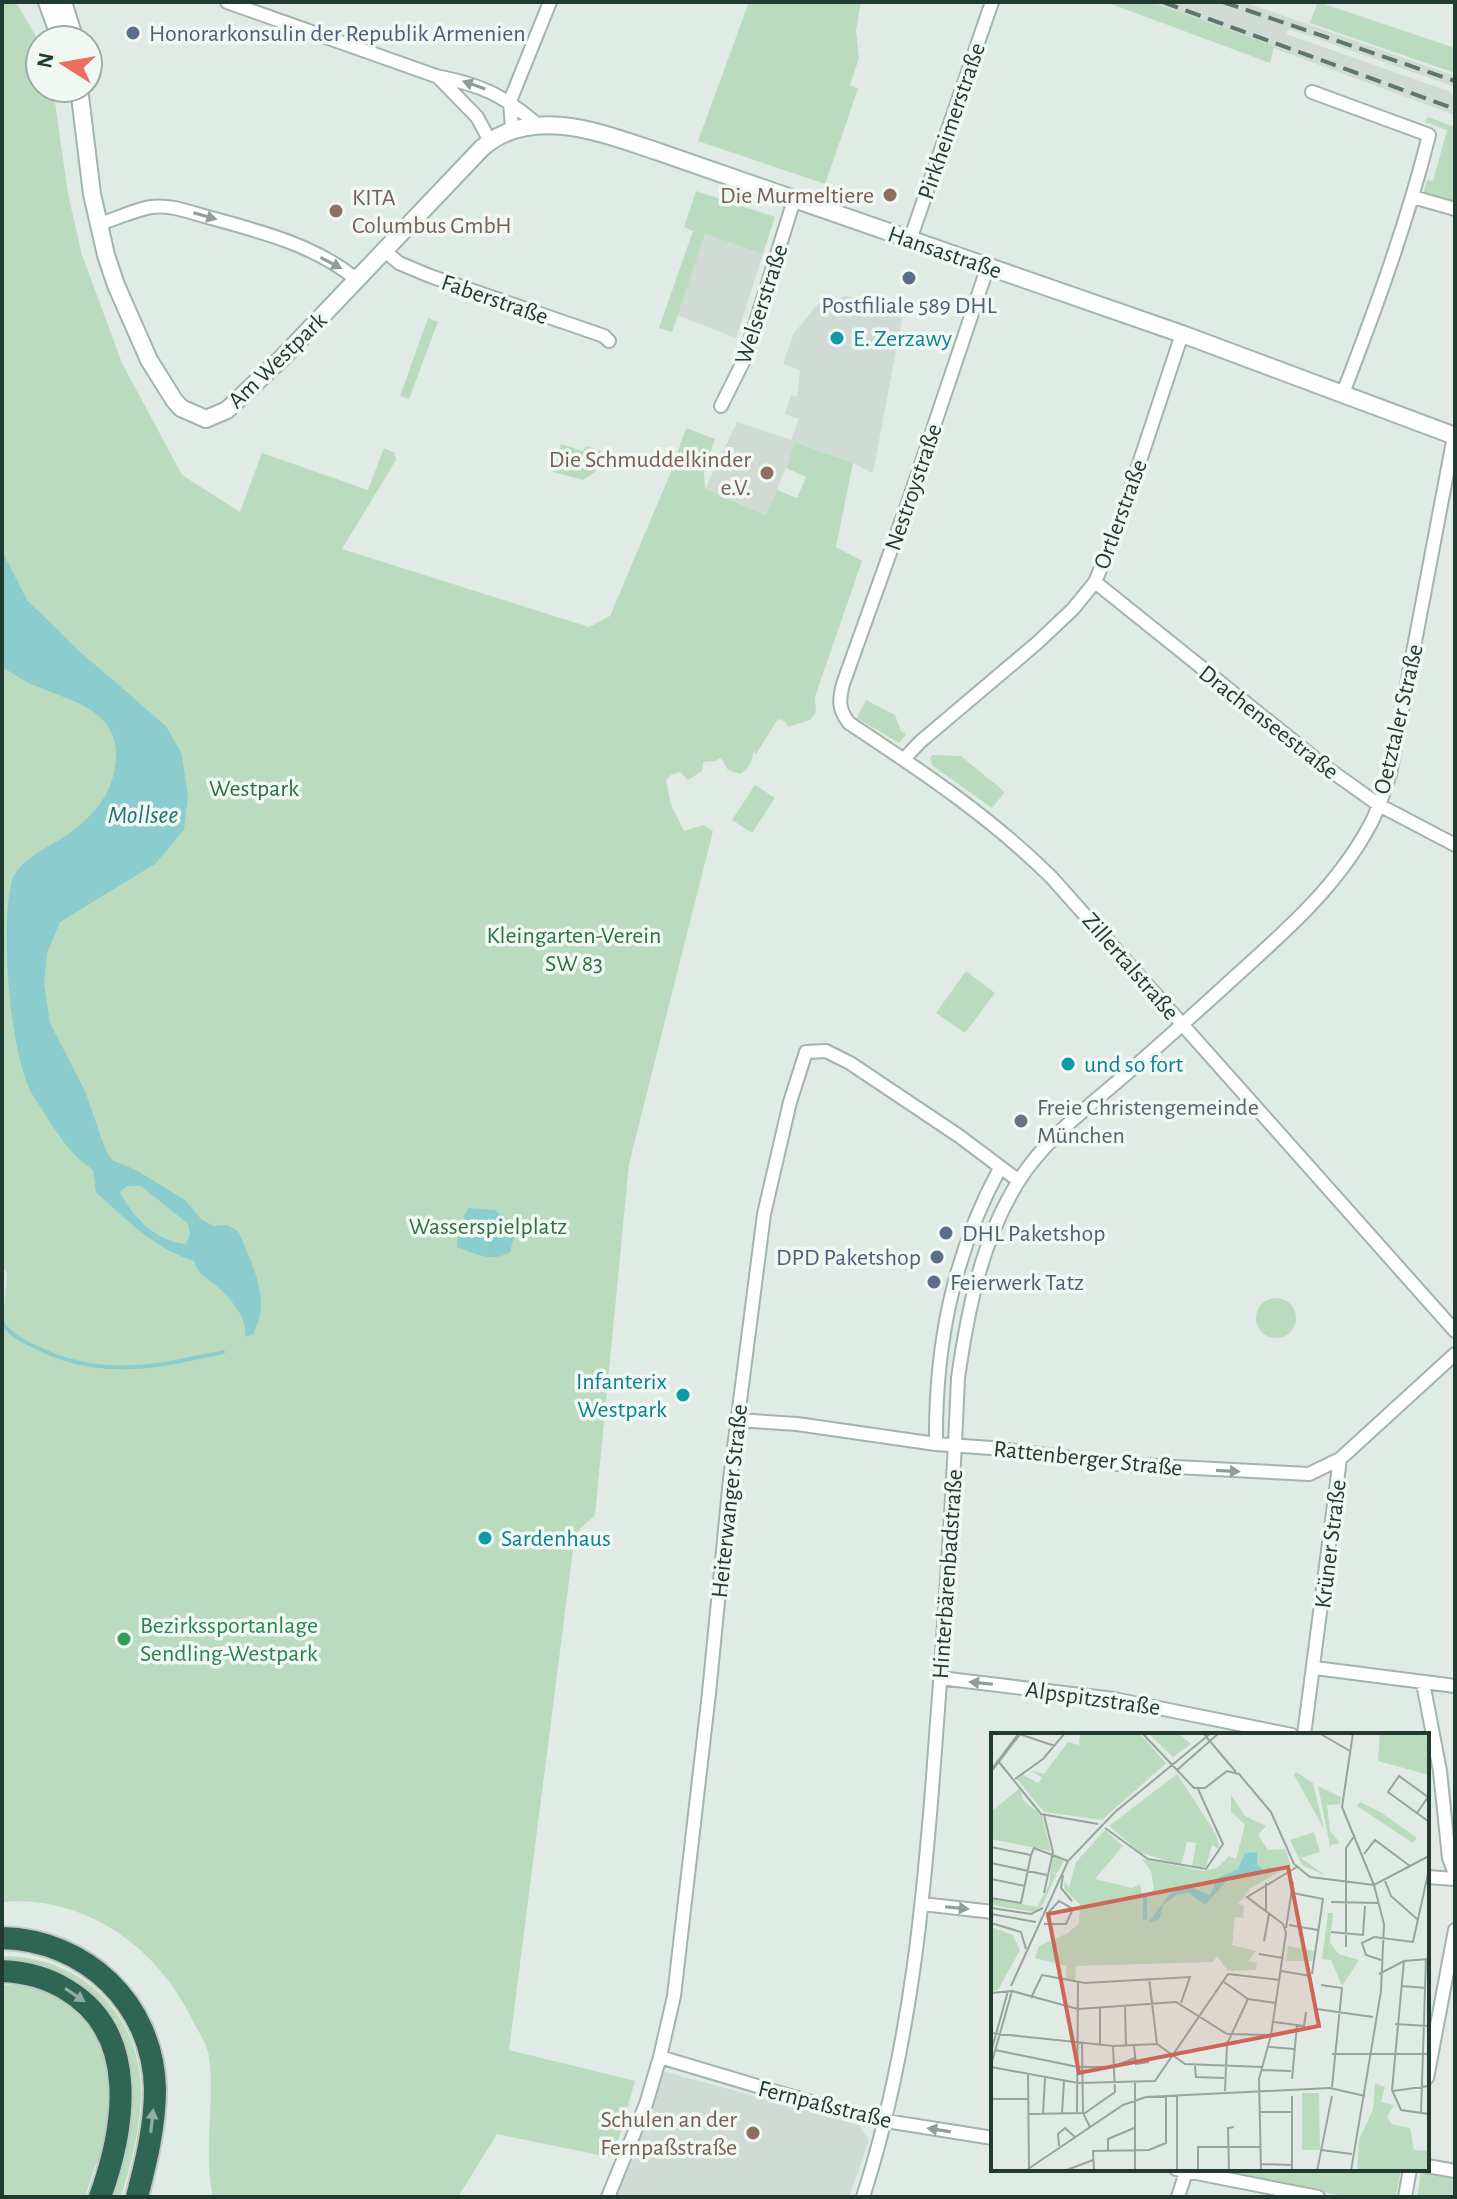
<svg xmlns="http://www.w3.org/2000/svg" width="1457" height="2199" font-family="'Alegreya Sans',sans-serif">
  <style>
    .built { fill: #cfdbd4 }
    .green { fill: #bbdbbf }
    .water { fill: #8bcdce; fill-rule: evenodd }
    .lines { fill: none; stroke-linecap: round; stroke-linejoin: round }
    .stream { stroke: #8bcdce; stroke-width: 4 }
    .street-casing { stroke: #a4b3ab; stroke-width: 16 }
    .secondary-casing { stroke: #a0b6ac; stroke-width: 20 }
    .highway-casing { stroke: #c1c8c5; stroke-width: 26 }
    .street { stroke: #fff; stroke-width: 12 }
    .secondary { stroke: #fff; stroke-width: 16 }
    .highway { stroke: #2f6653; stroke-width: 22 }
    .rail { stroke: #5c776c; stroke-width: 4; stroke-dasharray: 16 8; stroke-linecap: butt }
    .oneway { fill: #909d98 }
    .oneway2 { fill: #90afa4 }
    .service-dot { fill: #5c6f8a; stroke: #f1f8f4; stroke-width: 3 }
    .education-dot { fill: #8d6e63; stroke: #f1f8f4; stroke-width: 3 }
    .culture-dot { fill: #0f9aa8; stroke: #f1f8f4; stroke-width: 3 }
    .worship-dot { fill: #6b7280; stroke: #f1f8f4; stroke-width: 3 }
    .leisure-dot { fill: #2e9e5b; stroke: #f1f8f4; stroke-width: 3 }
    .labels { text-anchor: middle; stroke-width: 7; stroke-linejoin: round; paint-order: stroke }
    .service-label { font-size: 24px; fill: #4e5e75; stroke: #f1f8f4; text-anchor: start }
    .street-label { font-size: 24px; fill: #223b31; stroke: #f1f8f4 }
    .education-label { font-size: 24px; fill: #785e54; stroke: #f1f8f4; text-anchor: end }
    .culture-label { font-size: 24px; fill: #0d838f; stroke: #f1f8f4; text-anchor: start }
    .park-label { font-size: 24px; fill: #2e703f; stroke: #f1f8f4 }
    .worship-label { font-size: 24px; fill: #5b616d; stroke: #f1f8f4; text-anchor: start }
    .leisure-label { font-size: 24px; fill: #27864d; stroke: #f1f8f4; text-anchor: start }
    .water-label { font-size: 26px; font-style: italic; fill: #1f7274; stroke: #f1f8f4 }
    .inset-river { fill: none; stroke: #8bcdce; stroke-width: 4 }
    .inset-road { fill: none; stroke: #95a59d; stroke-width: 2 }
    .view { fill: #ce6657; fill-opacity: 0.15; stroke: #ce6657; stroke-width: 4 }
    .inset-edge { fill: none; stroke: #223b31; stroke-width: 4 }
  </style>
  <rect width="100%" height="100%" fill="#e1ebe5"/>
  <path class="built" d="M1149 2H1244L1455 76V85L1453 86 1289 29 1286 34 1451 92 1450 94 1455 96V115Z
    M705 234 763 254 736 338 677 315Z
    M846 296 904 308 873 473 853 463 796 442 767 515 705 489 737 422 791 440 799 419 785 414 791 395 797 397 800 370 783 364 794 333 819 303Z
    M663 2071 859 2125 869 2141 849 2197H615L635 2155Z"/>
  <path class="green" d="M2 2H16L40 43V88H53L68 194 82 255 122 363 182 475 240 512 262 453 368 490 384 448 395 453 396 460 342 549 589 627 610 616 670 474 686 428 715 439 704 472 705 489 766 515 777 490 797 498 806 477 786 468 795 442 853 463 836 547 862 561 815 697 816 712 810 720 788 727 785 721 778 719 756 754 753 751C753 761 749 769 740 774L728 770 721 758 715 761 703 762 702 771 688 780 680 772 671 775 666 780 671 805 684 831 703 825 713 831 629 1164 595 1515 575 1534 509 2050 635 2081 613 2158 497 2134 458 2197H213C203 2151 215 2104 209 2057 208 2045 197 2030 192 2019 157 1947 85 1895 2 1902V1331L7 1274 2 1266Z
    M749 2H861L856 30 859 58 850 85 858 89 825 184 698 141Z
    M1106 2H1149L1274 46 1270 63Z
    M1318 2 1455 48V73L1310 23Z
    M1428 117 1455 127V206L1423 196 1427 180 1433 181 1447 130 1425 122Z
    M696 191 775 217 763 254 705 234 672 332 659 328 693 231 684 227Z
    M428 318 438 322 409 399 400 396Z
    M561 444 583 451 586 446 602 451 595 472 583 480 553 472Z
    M866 700 895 715 901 731 906 734 899 743 857 718Z
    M932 755 961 756 1005 792 992 808 933 766 930 759Z
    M755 785 775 798 752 833 732 820Z
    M966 971 995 993 965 1033 936 1013Z
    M1256 1318a20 20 0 1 1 40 0a20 20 0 1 1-40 0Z
    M2 1956C82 1956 141 2014 141 2095 140 2130 131 2164 121 2197H112C125 2155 138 2104 128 2060 125 2048 119 2036 115 2024L2 1966Z
    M2 1985 36 1986 73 2004 96 2030 109 2067 111 2112 104 2152 95 2166 85 2197 2 2196Z
    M1204 2169H1401L1396 2197H1350Z
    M1421 2172 1455 2178V2197H1417Z"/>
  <path class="water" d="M2 551 27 600 78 650 166 726 181 752 188 795 184 830 155 864 60 922 47 953 44 984 50 1023 85 1091 106 1151 112 1160 136 1170 185 1200 201 1219 213 1226 227 1225 238 1231C252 1263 272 1300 253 1334L245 1337C248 1320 233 1301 219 1288 208 1278 198 1276 194 1261 154 1248 126 1220 96 1192L93 1170C71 1155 60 1138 46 1116 41 1107 34 1099 30 1090 9 1046 0 925 12 880 22 857 48 848 67 835 90 818 107 801 114 773 128 709 71 702 28 683 19 678 11 672 2 667ZM127 1186H141L188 1224 190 1234 186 1244C156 1241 133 1218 120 1192Z
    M468 1208 495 1210 507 1220 514 1237 510 1252C492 1263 476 1254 457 1247L459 1227Z"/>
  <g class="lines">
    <path class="stream" d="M2 1323C13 1337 26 1343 42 1350 92 1374 146 1370 199 1357 207 1355 215 1355 223 1352"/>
    <g class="street-casing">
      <path id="street" d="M227 2 436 76C482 85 503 95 538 125
        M439 78 477 117 490 141
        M1312 92 1429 135C1407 223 1376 308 1343 393
        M512 129 510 101 550 2
        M1413 197 1455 209
        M99 224C116 219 134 210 151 207 171 204 192 213 211 218 262 232 317 246 357 280
        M910 240 992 2
        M385 251 399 263 430 276 604 336 609 341
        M988 266 910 497 843 684C839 700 838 709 849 723 920 770 991 817 1052 878L1455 1331
        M721 406 744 360 794 200
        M1095 582 1327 768 1379 805 1455 845
        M904 759 920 742 1037 643 1073 609 1095 582 1118 527 1182 334
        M737 1420 797 1424 936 1444 991 1448 1118 1464 1309 1474 1340 1459
        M936 1444C935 1345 953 1255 1000 1168
        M1315 1668 1455 1686
        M940 1678 1114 1699 1292 1735
        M1423 1683 1440 1771 1449 1858 1455 1874
        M1304 1735 1340 1459 1455 1354
        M1427 1877 1455 1879
        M922 1904 993 1912
        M660 2057 834 2109 886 2121 993 2138
        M1427 2078 1455 1930
        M1427 2166 1455 2171
        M1176 2169 1318 2197
        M608 2197 646 2104 660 2057 674 1996 709 1693 730 1479 764 1214 790 1102 806 1052 826 1051 850 1063 959 1136 1019 1181
        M863 2197C911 2048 925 1892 936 1736 945 1617 953 1498 958 1378 968 1309 981 1242 1018 1182 1045 1139 1087 1108 1125 1075 1163 1042 1201 1008 1238 974 1288 929 1338 885 1370 825 1379 809 1384 791 1390 774L1454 436
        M1178 2197 1187 2169
        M1405 2197 1410 2169"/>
    </g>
    <g class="secondary-casing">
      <path id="secondary" d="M47 2 61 40
        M63 2 75 40
        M79 88 92 194 106 255 116 285 149 360 174 400 181 408 206 419 227 410 283 357 482 148C532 104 604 134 659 152L1182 334 1455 436"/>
    </g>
    <g class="highway-casing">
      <path id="highway" d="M2 1938C85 1940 153 2003 155 2089 155 2126 146 2162 137 2197
        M2 1971C24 1972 48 1978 67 1990 140 2034 125 2128 100 2197"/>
    </g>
    <use href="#street" class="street"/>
    <use href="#secondary" class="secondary"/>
    <use href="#highway" class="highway"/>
    <path class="rail" d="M1163 2 1455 109
      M1223 2 1455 81"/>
  </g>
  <defs><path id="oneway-solid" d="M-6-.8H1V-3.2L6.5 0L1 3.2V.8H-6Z" transform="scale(2)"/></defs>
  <g class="oneway">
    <use href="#oneway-solid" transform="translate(474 85) rotate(-161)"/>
    <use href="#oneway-solid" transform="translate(205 216) rotate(16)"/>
    <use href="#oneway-solid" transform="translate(331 263) rotate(28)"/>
    <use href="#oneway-solid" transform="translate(1228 1471) rotate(3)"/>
    <use href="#oneway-solid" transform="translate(981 1683) rotate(-174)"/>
    <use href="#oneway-solid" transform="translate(957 1908) rotate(6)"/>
    <use href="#oneway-solid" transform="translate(939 2130) rotate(-171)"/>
  </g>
  <g class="oneway2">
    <use href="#oneway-solid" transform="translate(75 1995) rotate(34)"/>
    <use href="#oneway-solid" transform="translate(152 2121) rotate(-84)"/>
  </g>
  <g class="service-dot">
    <circle cx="133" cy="33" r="8"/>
    <circle cx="909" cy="278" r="8"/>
    <circle cx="946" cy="1233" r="8"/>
    <circle cx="937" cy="1257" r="8"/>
    <circle cx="934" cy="1282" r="8"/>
  </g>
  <g class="education-dot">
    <circle cx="890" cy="195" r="8"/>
    <circle cx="336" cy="211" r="8"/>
    <circle cx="767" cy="473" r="8"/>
    <circle cx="753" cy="2133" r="8"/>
  </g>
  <g class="culture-dot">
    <circle cx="837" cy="338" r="8"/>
    <circle cx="1068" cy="1064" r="8"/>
    <circle cx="683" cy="1395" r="8"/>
    <circle cx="485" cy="1538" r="8"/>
  </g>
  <circle class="worship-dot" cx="1021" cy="1121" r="8"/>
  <circle class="leisure-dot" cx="124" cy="1639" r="8"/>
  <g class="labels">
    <g class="service-label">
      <text x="149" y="41">Honorarkonsulin der Republik Armenien</text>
      <text x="909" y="313" text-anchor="middle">Postfiliale 589 DHL</text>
      <text x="962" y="1241">DHL Paketshop</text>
      <text x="921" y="1265" text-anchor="end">DPD Paketshop</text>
      <text x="950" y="1290">Feierwerk Tatz</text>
    </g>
    <g class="street-label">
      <text transform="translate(951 121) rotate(-71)" y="8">Pirkheimerstraße</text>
      <text transform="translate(945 252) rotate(19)" y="8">Hansastraße</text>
      <text transform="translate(495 299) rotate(19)" y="8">Faberstraße</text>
      <text transform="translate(761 304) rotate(-72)" y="8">Welserstraße</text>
      <text transform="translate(277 360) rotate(-44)" y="8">Am Westpark</text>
      <text transform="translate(913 487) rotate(-71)" y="8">Nestroystraße</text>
      <text transform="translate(1120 514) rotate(-70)" y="8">Ortlerstraße</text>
      <text transform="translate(1398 719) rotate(-77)" y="8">Oetztaler Straße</text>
      <text transform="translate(1269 722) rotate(38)" y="8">Drachenseestraße</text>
      <text transform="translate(1131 966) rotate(49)" y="8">Zillertalstraße</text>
      <text transform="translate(1088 1458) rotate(6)" y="8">Rattenberger Straße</text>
      <text transform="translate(729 1501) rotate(-84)" y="8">Heiterwanger Straße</text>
      <text transform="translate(1330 1544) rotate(-83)" y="8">Krüner Straße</text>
      <text transform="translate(947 1574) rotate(-86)" y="8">Hinterbärenbadstraße</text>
      <text transform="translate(1093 1698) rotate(8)" y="8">Alpspitzstraße</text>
      <text transform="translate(825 2104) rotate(14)" y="8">Fernpaßstraße</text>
    </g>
    <g class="education-label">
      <text x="874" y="203">Die Murmeltiere</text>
      <text x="352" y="205" text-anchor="start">KITA<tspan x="352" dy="28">Columbus GmbH</tspan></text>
      <text x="751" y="467">Die Schmuddelkinder<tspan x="751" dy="28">e.V.</tspan></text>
      <text x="737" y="2127">Schulen an der<tspan x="737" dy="28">Fernpaßstraße</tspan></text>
    </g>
    <g class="culture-label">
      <text x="853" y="346">E. Zerzawy</text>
      <text x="1084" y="1072">und so fort</text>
      <text x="667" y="1389" text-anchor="end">Infanterix<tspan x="667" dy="28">Westpark</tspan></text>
      <text x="501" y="1546">Sardenhaus</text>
    </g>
    <g class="park-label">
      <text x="254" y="796">Westpark</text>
      <text x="574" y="943">Kleingarten-Verein<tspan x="574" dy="28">SW 83</tspan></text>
      <text x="488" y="1234">Wasserspielplatz</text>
    </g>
    <g class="worship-label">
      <text x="1037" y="1115">Freie Christengemeinde<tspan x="1037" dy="28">München</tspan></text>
    </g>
    <g class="leisure-label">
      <text x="140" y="1633">Bezirkssportanlage<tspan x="140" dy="28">Sendling-Westpark</tspan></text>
    </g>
    <g class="water-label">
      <text x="143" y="823">Mollsee</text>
    </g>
  </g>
  <g transform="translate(991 1733)">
    <rect width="438" height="438" fill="#e1ebe5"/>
    <path d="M89 0H148L175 30 111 87 53 79 26 46 32 42 47 50 51 45 40 37 53 41 77 9 88 12ZM157 0H187L200 11 182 24ZM389 0H438V42L387 28ZM305 39 322 50 333 96 303 42ZM186 41 225 101 229 117 221 112 215 134H201L205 110 196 109 190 132 150 120 118 93ZM327 53 350 64 349 71 336 72 339 98 349 110 340 112V118ZM29 55 32 67 51 83 60 118 0 106 1 78ZM240 62 254 83 275 93 267 102 277 117 294 116 300 132 260 155 247 171 253 172 252 184 256 185 244 184 241 212 265 218 257 228 266 230 265 237 237 238 226 223 222 229 85 233 84 248 75 247V233L44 225 48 213 77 200 88 190 89 172 73 155 74 148 78 155 85 129 114 97 132 113 104 146 141 155 149 151 151 161 158 162 163 155 160 138 151 126 213 138 226 135 238 123 245 126 254 92 240 79ZM369 69 391 80 426 105 422 110 366 73ZM323 99 329 119 310 125 335 143 311 132 299 107ZM62 122 73 129 65 141 60 138 65 142 52 171 44 179 0 172V165L46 174 58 152ZM337 180H342L339 210 348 221 368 227 351 253 340 227 331 226ZM0 194 22 202 29 217 7 257 0 258ZM297 213 323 218 321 228H295ZM384 350 394 354 390 369 403 372 396 384 401 391 419 395 423 417 438 418V438H366L368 407 382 376ZM311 360H328L329 417H311Z" fill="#bbdbbf"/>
    <path d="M266 119V132L273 137 281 133 277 137 239 144 214 172 198 160 187 161 173 171 168 186 157 190 179 161 199 154 219 162 227 145 247 136 254 120Z" fill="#8bcdce"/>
    <path class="inset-river" d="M154 162V187"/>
    <path class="inset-road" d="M25 0 64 13M151 0 203 55H214L236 38 248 41 280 79 303 131 319 144 383 152 438 123M212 0 245 39M328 0 359 18M362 0 351 74 383 152M8 29 50 81 107 91M0 37 28 0M186 37 228 0M0 39 30 0M24 46 52 26 74 0M426 80 437 64 408 43 397 59 437 88H438M114 95 157 126 215 136 232 111 207 56M0 114 40 122M373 121 384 107 419 133M40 122 43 115 77 128M0 130 56 142M72 142 70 155 81 168M0 146 34 153M394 148 400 163 426 186M53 160 62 119 53 82M302 160 332 166 321 241M0 165 30 170 40 122M340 169 387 170M0 175 40 181 52 175M275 178V150M0 181 45 189M0 190 30 199 35 216M53 191H75L82 176 68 168 57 180M298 192 327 197M295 195 302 149M340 199 372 202 374 173M273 208 278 181M355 214V115L364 102M268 221 292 225M390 227 375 222 371 210 383 204 422 209 438 136M413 228 401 357 410 377 438 381M290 238 320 243M388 241 413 228 438 226M158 245 166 311M233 249 257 266 285 270M330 252 351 255 341 354M20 253 77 128 124 79 220 0M410 253 435 255M0 260 21 258 87 276 185 269 236 301 280 302M40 265 51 242 94 250 199 244 190 270M134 272 135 313M109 275V312M326 276 382 284M283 289 313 293 315 279M404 291 438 293M0 300 122 313 166 311 194 331 271 334M91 310 92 380 99 394M143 313 145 331 158 329M278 314 303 316M4 317 87 334H121L144 325M0 319 17 258M341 321H438M0 332 21 258M204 333 205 344 233 345M0 334 87 350 164 348 237 241 289 247M270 337 300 338M37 342 38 436M301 346 306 292M144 350V438M234 358 236 311 257 266M402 358 438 353M0 366H37M86 379 87 250M268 379H300M71 380 73 348M430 380 435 226M37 381 94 380 124 359 122 313M52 381 54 345M68 413 67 401 74 395 84 404M330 417 361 421M117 419V406L143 395M269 431 300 432M34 438 132 372 155 364 339 355 374 363M73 438 102 427M103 438 102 418 158 417 175 410V363M186 438V363M207 438V414H269M238 438 237 395 243 394M270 438 268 346 280 302 295 200 292 191 256 164 306 134M301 438V363M326 438 341 363M360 438 390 258 393 191 383 152"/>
    <path class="view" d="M297 134 328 293 88 340 57 181Z"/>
    <rect width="438" height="438" class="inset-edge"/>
  </g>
  <rect width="1457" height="2199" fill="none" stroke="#223b31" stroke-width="8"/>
  <g transform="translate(64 64) rotate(281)"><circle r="38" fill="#f1f8f4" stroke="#9eaca6" stroke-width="2"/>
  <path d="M0-6L14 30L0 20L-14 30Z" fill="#ec6e5e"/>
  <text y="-12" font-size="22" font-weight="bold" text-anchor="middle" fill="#223b31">N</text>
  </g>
</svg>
